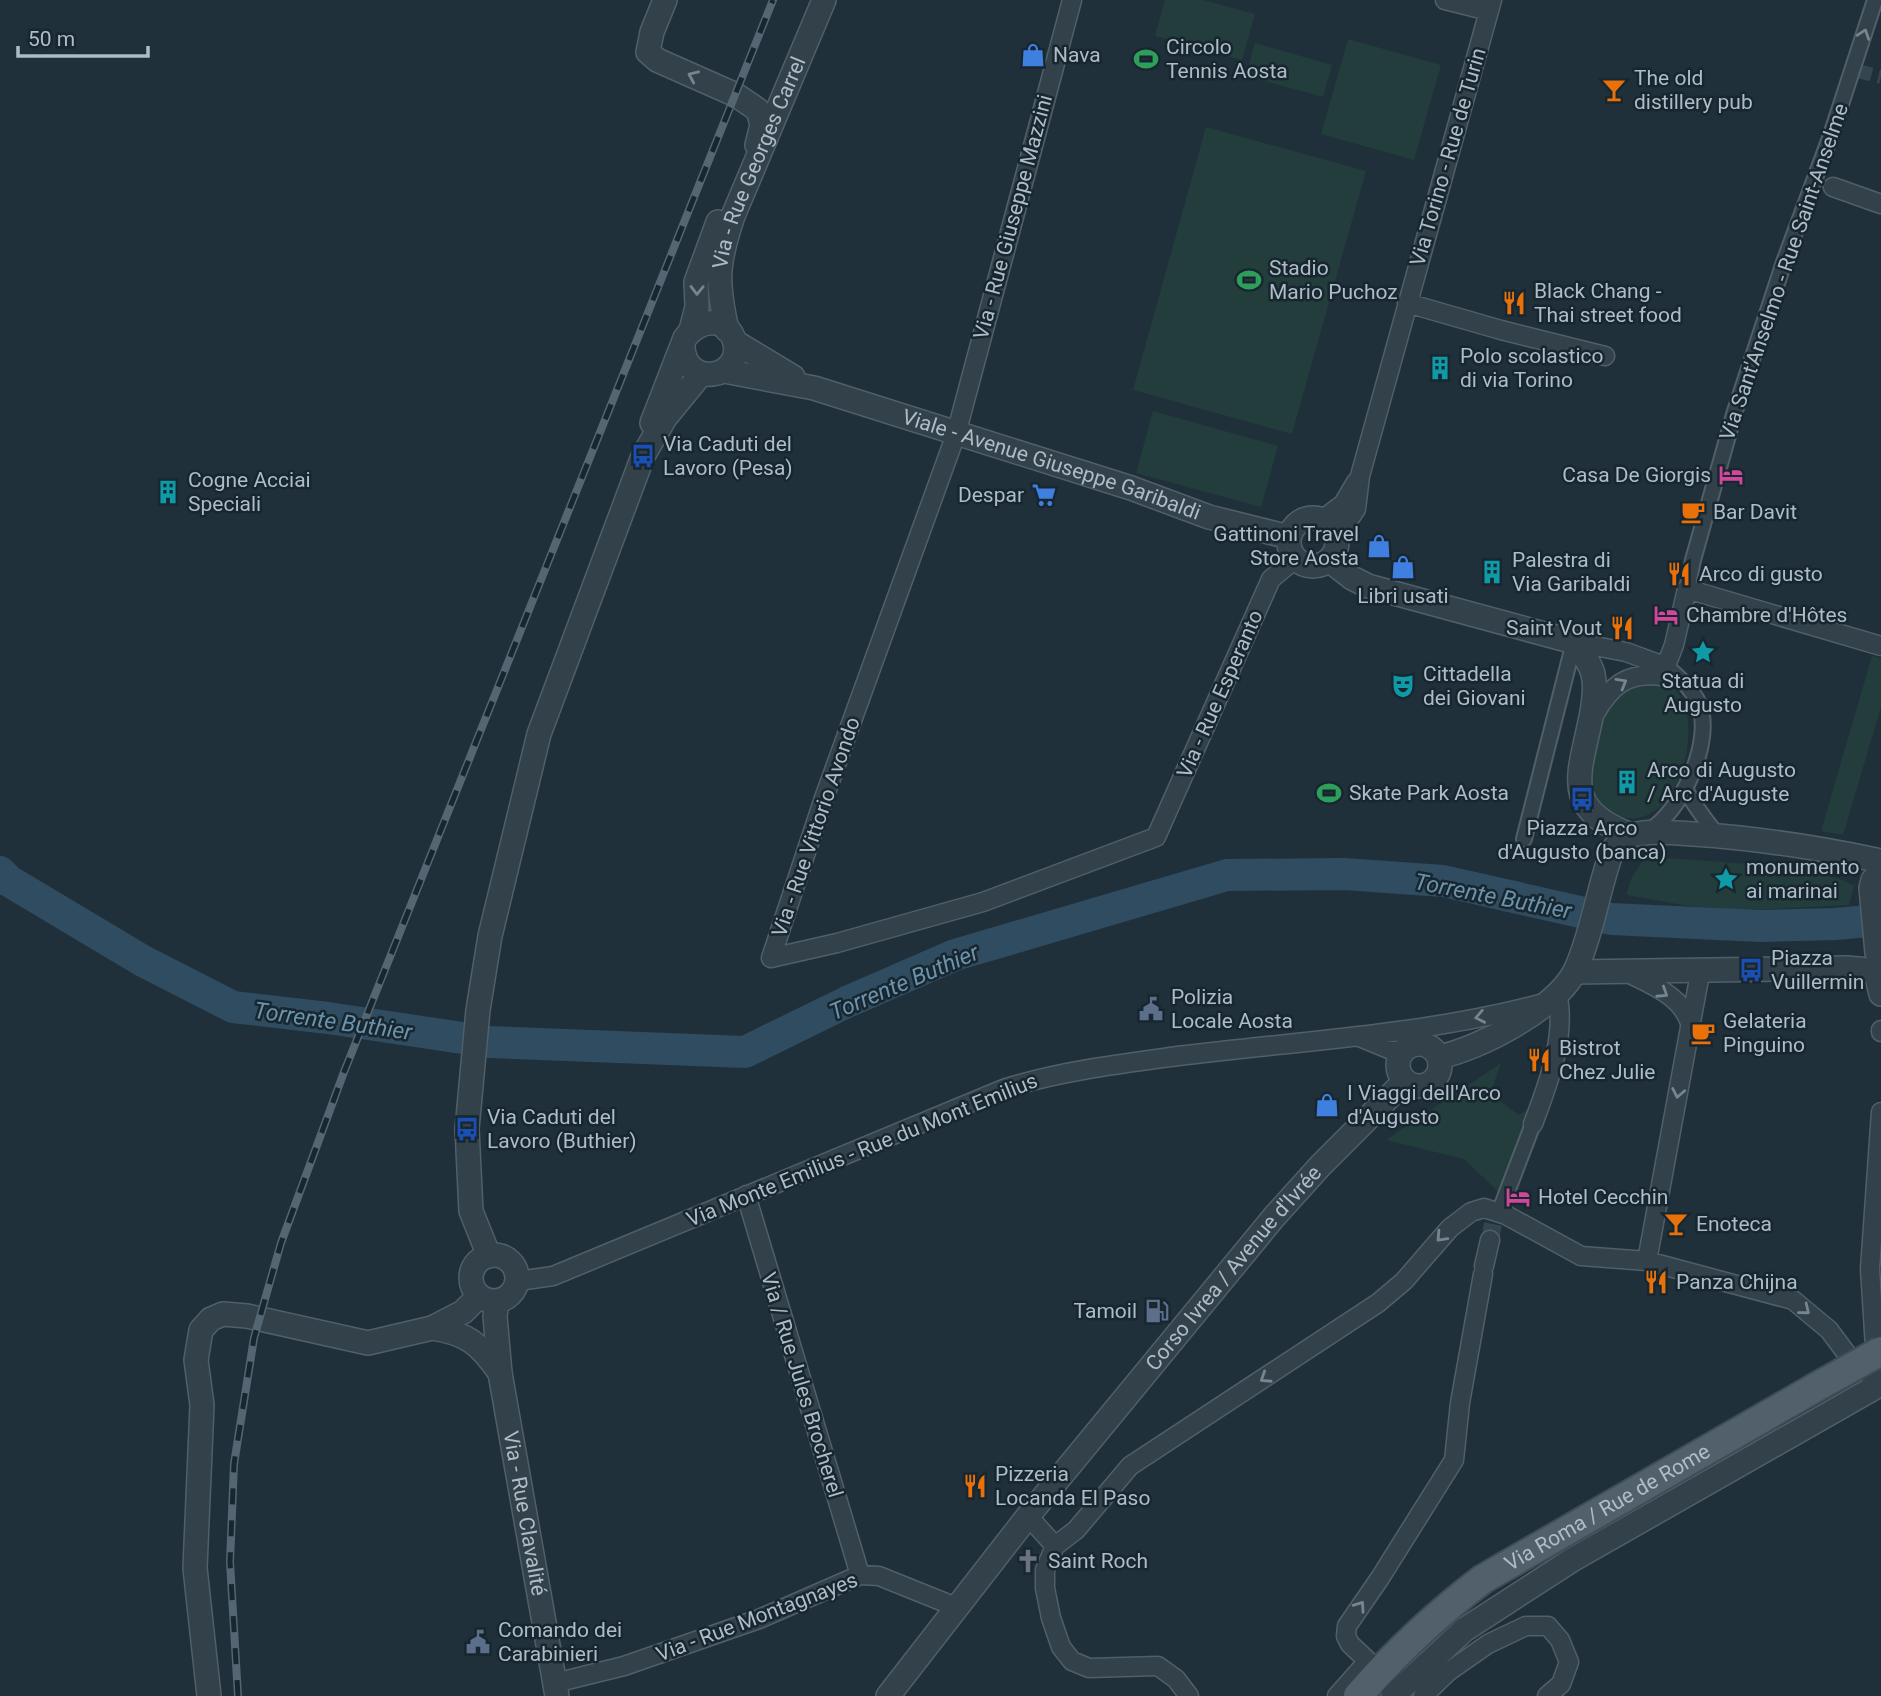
<svg xmlns="http://www.w3.org/2000/svg" width="1881" height="1696" font-family="Roboto,sans-serif">
  <style>
    .green { fill: #223d3b }
    .lines { fill: none; stroke-linecap: round; stroke-linejoin: round }
    .river { stroke: #2f4c61; stroke-width: 32 }
    .pedestrian-tunnel { stroke: #34454f; stroke-width: 14; stroke-dasharray: 14 7; stroke-linecap: butt }
    .minor-tunnel { stroke: #34454f; stroke-width: 18; stroke-dasharray: 18 9; stroke-linecap: butt }
    .pedestrian-casing { stroke: #505f68; stroke-width: 18 }
    .minor-casing { stroke: #505f68; stroke-width: 21 }
    .tertiary-casing { stroke: #505f68; stroke-width: 26 }
    .primary-casing { stroke: #3f4d57; stroke-width: 32 }
    .pedestrian { stroke: #33414b; stroke-width: 14 }
    .minor { stroke: #33414b; stroke-width: 18 }
    .tertiary { stroke: #33414b; stroke-width: 23 }
    .primary { stroke: #51606b; stroke-width: 28 }
    .rail-casing { stroke: #546672; stroke-width: 8 }
    .rail { stroke: #18262f; stroke-width: 5; stroke-dasharray: 16; stroke-linecap: butt }
    .primary-bridge-casing { stroke: #3f4d57; stroke-width: 32; stroke-linecap: butt }
    .primary-bridge { stroke: #51606b; stroke-width: 28 }
    .oneway { stroke: #76858f }
    .labels { text-anchor: middle; stroke-width: 5; stroke-linejoin: round; paint-order: stroke }
    .poi-label { font-size: 21px; fill: #adbcc7; stroke: #18262f; text-anchor: start }
    .street-label { font-size: 21px; fill: #adbcc7; stroke: #18262f }
    .water-label { font-size: 23px; font-style: italic; fill: #6b93ad; stroke: #18262f }
  </style>
  <rect width="100%" height="100%" fill="#1f303a"/>
  <path class="green" d="M1165 0H1203L1255 14 1242 60 1155 36Z
    M1348 39 1441 65 1414 160 1321 134Z
    M1255 43 1332 65 1323 97 1246 76Z
    M1206 127 1366 171 1292 434 1133 390Z
    M1153 411 1278 446 1261 507 1136 473Z
    M1872 656 1881 659V707L1843 835 1821 831Z
    M1631 683C1640 683 1655 680 1664 683 1719 700 1675 876 1592 799L1589 769 1605 709Z
    M1645 857C1689 859 1732 862 1775 867 1803 870 1829 872 1854 886L1849 905 1749 910 1688 906 1626 895 1631 879Z
    M1501 1063 1490 1094 1519 1115 1526 1110 1542 1118 1508 1201 1464 1159 1386 1140Z"/>
  <g class="lines">
    <path class="river" d="M0 872 9 881 143 961 233 1007 328 1018 489 1042 745 1052 847 1002 955 955 1227 875 1344 874 1443 881 1611 919 1760 926 1835 924 1881 920"/>
    <path class="pedestrian-tunnel" d="M1858 71 1881 77"/>
    <path class="minor-tunnel" d="M1490 1240 1493 1224"/>
    <g class="pedestrian-casing">
      <path id="pedestrian" d="M1687 589 1693 560 1735 411 1784 262 1831 135 1875 0
        M1686 791C1693 802 1711 830 1720 836
        M1647 832C1681 813 1714 742 1699 704 1692 688 1679 678 1667 667
        M1524 839 1574 642
        M1499 1213 1533 1124"/>
    </g>
    <g class="minor-casing">
      <path id="minor" d="M1072 0 956 434 824 798 771 958 837 943 983 902 1156 837 1271 579 1295 559
        M1445 0 1489 11
        M1833 187 1881 204
        M1407 303 1501 330 1605 356
        M1323 519 1343 504 1356 482
        M1337 537 1356 509 1360 476 1492 0
        M1574 642 1626 652 1667 667
        M1594 715C1611 685 1627 672 1662 676L1674 645 1687 589 1881 646
        M1626 972C1652 985 1683 996 1691 1026
        M1881 1030V1032
        M1357 1036 1401 1054
        M1533 1124C1548 1084 1567 1036 1557 993
        M746 1195 860 1575
        M1647 1261 1701 968
        M1484 1266 1490 1240
        M518 1281 553 1276 1006 1088C1062 1071 1119 1064 1178 1056 1299 1041 1422 1035 1540 1004
        M1876 1363 1870 1269 1881 1112
        M1028 1516 1055 1546
        M1055 1546 1076 1530 1130 1466 1378 1303 1404 1281 1450 1228 1471 1212 1484 1208 1506 1215 1581 1256 1647 1261 1793 1300 1829 1330 1855 1365 1874 1377
        M1055 1546 1045 1570V1588L1051 1618 1061 1647 1072 1661 1089 1668 1158 1666 1176 1679 1189 1696
        M1368 1661 1350 1644 1346 1636 1347 1626 1380 1578 1454 1460 1460 1403 1483 1274
        M555 1683 624 1666 759 1619 860 1575 879 1576 956 1607
        M1337 1696 1368 1661
        M1423 1696 1448 1672 1488 1644 1526 1626H1548L1560 1640 1569 1662 1561 1684 1547 1696"/>
    </g>
    <g class="tertiary-casing">
      <g id="tertiary">
        <path d="M665 0 652 32 648 52 657 60 736 95 758 110 762 125 757 145"/>
        <path d="M691 330 697 307 696 282 718 222"/>
        <path id="s1" d="M727 330C716 280 717 264 733 216L824 0"/>
        <path d="M735 342 793 377"/>
        <path id="s2" d="M724 371 814 388 1131 488 1209 517 1289 537"/>
        <path d="M652 423 685 338C698 319 729 315 735 343 742 378 687 389 683 348"/>
        <circle cx="1313" cy="542" r="24"/>
        <path d="M1329 560 1352 578 1368 586 1574 642C1581 651 1590 662 1593 674 1596 686 1594 700 1592 712 1581 772 1558 808 1631 835"/>
        <path d="M1881 873 1873 880 1871 888 1877 953 1881 957"/>
        <path d="M1881 968 1877 978 1881 994"/>
        <path d="M1575 972 1847 968 1879 971"/>
        <circle cx="1419" cy="1065" r="21"/>
        <path d="M1439 1057C1479 1049 1558 1008 1576 969 1593 931 1598 889 1612 851 1617 844 1624 837 1633 835 1651 830 1674 833 1693 834 1755 838 1820 848 1881 861"/>
        <circle cx="494" cy="1278" r="23"/>
        <path d="M489 1256 471 1211 467 1129 478 1010 490 936 539 734 643 456 665 418 701 374"/>
        <path id="s3" d="M497 1302 495 1316 500 1373 557 1696"/>
        <path d="M432 1328C467 1333 480 1344 500 1373"/>
        <path d="M209 1696 195 1568 202 1405 196 1360 201 1330 211 1319 223 1314 247 1316 368 1343 432 1328 463 1312 479 1296"/>
        <path id="s4" d="M888 1696 1028 1516 1274 1217 1321 1165 1405 1081"/>
        <path d="M1393 1696 1464 1630 1572 1560 1881 1384"/>
      </g>
    </g>
    <g class="primary-casing">
      <g id="primary">
        <path id="s5" d="M1358 1696C1396 1652 1437 1614 1483 1579L1813 1389"/>
      </g>
    </g>
    <use href="#pedestrian" class="pedestrian"/>
    <use href="#minor" class="minor"/>
    <use href="#tertiary" class="tertiary"/>
    <use href="#primary" class="primary"/>
    <g class="rail-casing">
      <path id="rail" d="M238 1696 230 1562 234 1464 254 1338 281 1243 344 1072 773 0"/>
    </g>
    <use href="#rail" class="rail"/>
    <g class="primary-bridge-casing">
      <path id="primary-bridge" d="M1813 1389 1881 1351"/>
    </g>
    <use href="#primary-bridge" class="primary-bridge"/>
  </g>
  <defs><path id="oneway-chevron" d="M-2-3.5L2.5 0L-2 3.5" fill="none" stroke-width="1.6" stroke-linecap="round" stroke-linejoin="round" transform="scale(1.75)"/></defs>
  <g class="oneway">
    <use href="#oneway-chevron" transform="translate(1864 34) rotate(-71)"/>
    <use href="#oneway-chevron" transform="translate(693 76) rotate(-156)"/>
    <use href="#oneway-chevron" transform="translate(697 290) rotate(91)"/>
    <use href="#oneway-chevron" transform="translate(1622 683) rotate(-30)"/>
    <use href="#oneway-chevron" transform="translate(1663 993) rotate(33)"/>
    <use href="#oneway-chevron" transform="translate(1480 1017) rotate(169)"/>
    <use href="#oneway-chevron" transform="translate(1678 1093) rotate(101)"/>
    <use href="#oneway-chevron" transform="translate(1441 1237) rotate(133)"/>
    <use href="#oneway-chevron" transform="translate(1805 1310) rotate(39)"/>
    <use href="#oneway-chevron" transform="translate(1265 1378) rotate(147)"/>
    <use href="#oneway-chevron" transform="translate(1360 1606) rotate(-55)"/>
  </g>
  <defs>
    <g id="shop-bare" transform="scale(1.89)"><path d="M-5-2.5h2.3a2.7 3.5 0 0 1 5.4 0H5L5.5 6h-11ZM-1.5-2.5h3a1.5 2.3 0 0 0-3 0Z" fill="#3f7fe0" stroke="#18262f" stroke-width="2.5" paint-order="stroke"/></g>
    <g id="stadium-bare" transform="scale(1.89)"><path d="M0-5a6.5 5 0 1 0 0 10a6.5 5 0 1 0 0-10ZM-3.5-1.8h7v3.6h-7Z" fill="#2e9e5b" stroke="#18262f" stroke-width="2.5" paint-order="stroke"/></g>
    <g id="bar-bare" transform="scale(1.89)"><path d="M-6-5H6L.8 .8V4.5H3.5V6h-7V4.5H-.8V.8Z" fill="#e8710a" stroke="#18262f" stroke-width="2.5" paint-order="stroke"/></g>
    <g id="restaurant-bare" transform="scale(1.89)"><path d="M-5-6h1v4h1v-4h1v4h1v-4h1v5L-1.5 .5V6h-2V.5L-5-1ZM5-6V6H3V1.5H1.5Q1.5-4 5-6Z" fill="#e8710a" stroke="#18262f" stroke-width="2.5" paint-order="stroke"/></g>
    <g id="building-bare" transform="scale(1.89)"><path d="M-4-6H4V6H1V3H-1V6H-4ZM-2.5-4.3h1.7v1.8h-1.7ZM.8-4.3h1.7v1.8H.8ZM-2.5-1h1.7V.8h-1.7ZM.8-1h1.7V.8H.8Z" fill="#0f9aa8" stroke="#18262f" stroke-width="2.5" paint-order="stroke"/></g>
    <g id="bus-bare" transform="scale(1.89)"><path d="M-5-6H5V4H4V6H2V4H-2V6H-4V4H-5ZM-3.5-4V0h7V-4ZM-3.5 1.2v1.5H-2V1.2ZM2 1.2v1.5H3.5V1.2Z" fill="#1a4fb4" stroke="#18262f" stroke-width="2.5" paint-order="stroke"/></g>
    <g id="hotel-bare" transform="scale(1.89)"><path d="M-6-4.5h1.5V1H6V5H4.5V3h-9V5H-6ZM-4 0a1.8 1.8 0 1 1 3.6 0ZM.5 0V-2.5h3Q6-2.5 6 0Z" fill="#d1479c" stroke="#18262f" stroke-width="2.5" paint-order="stroke"/></g>
    <g id="supermarket-bare" transform="scale(1.89)"><path d="M-6-5.5h2.5l.6 2H6L4.5 2H-2.5L-4.4-4H-6ZM-1.5 3.2a1.3 1.3 0 1 0 .1 0ZM3 3.2a1.3 1.3 0 1 0 .1 0Z" fill="#3f7fe0" stroke="#18262f" stroke-width="2.5" paint-order="stroke"/></g>
    <g id="cafe-bare" transform="scale(1.89)"><path d="M-5.5-4.5H6V0H3Q3 3.5 0 3.5H-2.5Q-5.5 3.5-5.5 0ZM3-3.2v2h1.7v-2ZM-6 4.5H4V6H-6Z" fill="#e8710a" stroke="#18262f" stroke-width="2.5" paint-order="stroke"/></g>
    <g id="sight-bare" transform="scale(1.89)"><path d="M0-6L1.8-2.2L6-1.7L2.9 1.2L3.7 5.4L0 3.3L-3.7 5.4L-2.9 1.2L-6-1.7L-1.8-2.2Z" fill="#0f9aa8" stroke="#18262f" stroke-width="2.5" paint-order="stroke"/></g>
    <g id="theatre-bare" transform="scale(1.89)"><path d="M-5-5.5Q0-4 5-5.5V0Q5 5 0 6Q-5 5-5 0ZM-3.3-2.5H-1v1.5H-3.3ZM1-2.5H3.3v1.5H1ZM-2.8 1Q0 5.5 2.8 1Z" fill="#0f9aa8" stroke="#18262f" stroke-width="2.5" paint-order="stroke"/></g>
    <g id="civic-bare" transform="scale(1.89)"><path d="M-.6-6.5H3V-4.5H.6V-3L4-1V1h2V6H-6V1h2V-1L-.6-3ZM-1.2 2.5V6h2.4V2.5Z" fill="#5c6f8a" stroke="#18262f" stroke-width="2.5" paint-order="stroke"/></g>
    <g id="fuel-bare" transform="scale(1.89)"><path d="M-5.5-6h7V0h2V4h1.3V-2.5L3-4.5l.8-.8L6-3V5H2.5V1h-1V6h-7ZM-4.2-4.7v3.2H.2V-4.7Z" fill="#5c6f8a" stroke="#18262f" stroke-width="2.5" paint-order="stroke"/></g>
    <g id="church-bare" transform="scale(1.89)"><path d="M-1.2-6h2.4v3.5h3.3v2.4h-3.3V6h-2.4V-.1h-3.3v-2.4h3.3Z" fill="#6b7280" stroke="#18262f" stroke-width="2.5" paint-order="stroke"/></g>
  </defs>
  <g fill-rule="evenodd">
    <use href="#shop-bare" x="1033" y="55"/>
    <use href="#stadium-bare" x="1146" y="59"/>
    <use href="#bar-bare" x="1614" y="90"/>
    <use href="#stadium-bare" x="1249" y="280"/>
    <use href="#restaurant-bare" x="1514" y="303"/>
    <use href="#building-bare" x="1440" y="368"/>
    <use href="#bus-bare" x="643" y="456"/>
    <use href="#hotel-bare" x="1731" y="475"/>
    <use href="#building-bare" x="168" y="492"/>
    <use href="#supermarket-bare" x="1044" y="495"/>
    <use href="#cafe-bare" x="1693" y="512"/>
    <use href="#shop-bare" x="1379" y="546"/>
    <use href="#shop-bare" x="1403" y="567"/>
    <use href="#building-bare" x="1492" y="572"/>
    <use href="#restaurant-bare" x="1679" y="574"/>
    <use href="#hotel-bare" x="1666" y="615"/>
    <use href="#restaurant-bare" x="1622" y="628"/>
    <use href="#sight-bare" x="1703" y="652"/>
    <use href="#theatre-bare" x="1403" y="686"/>
    <use href="#building-bare" x="1627" y="782"/>
    <use href="#stadium-bare" x="1329" y="793"/>
    <use href="#bus-bare" x="1582" y="799"/>
    <use href="#sight-bare" x="1726" y="879"/>
    <use href="#bus-bare" x="1751" y="970"/>
    <use href="#civic-bare" x="1151" y="1009"/>
    <use href="#cafe-bare" x="1703" y="1033"/>
    <use href="#restaurant-bare" x="1539" y="1060"/>
    <use href="#shop-bare" x="1327" y="1105"/>
    <use href="#bus-bare" x="467" y="1129"/>
    <use href="#hotel-bare" x="1518" y="1197"/>
    <use href="#bar-bare" x="1676" y="1224"/>
    <use href="#restaurant-bare" x="1656" y="1282"/>
    <use href="#fuel-bare" x="1157" y="1311"/>
    <use href="#restaurant-bare" x="975" y="1486"/>
    <use href="#church-bare" x="1028" y="1561"/>
    <use href="#civic-bare" x="478" y="1642"/>
  </g>
  <g class="labels">
    <g class="poi-label">
      <text x="1166" y="54">Circolo<tspan x="1166" dy="24">Tennis Aosta</tspan></text>
      <text x="1053" y="62">Nava</text>
      <text x="1634" y="85">The old<tspan x="1634" dy="24">distillery pub</tspan></text>
      <text x="1269" y="275">Stadio<tspan x="1269" dy="24">Mario Puchoz</tspan></text>
      <text x="1534" y="298">Black Chang -<tspan x="1534" dy="24">Thai street food</tspan></text>
      <text x="1460" y="363">Polo scolastico<tspan x="1460" dy="24">di via Torino</tspan></text>
      <text x="663" y="451">Via Caduti del<tspan x="663" dy="24">Lavoro (Pesa)</tspan></text>
      <text x="1711" y="482" text-anchor="end">Casa De Giorgis</text>
      <text x="188" y="487">Cogne Acciai<tspan x="188" dy="24">Speciali</tspan></text>
      <text x="1024" y="502" text-anchor="end">Despar</text>
      <text x="1713" y="519">Bar Davit</text>
      <text x="1359" y="541" text-anchor="end">Gattinoni Travel<tspan x="1359" dy="24">Store Aosta</tspan></text>
      <text x="1512" y="567">Palestra di<tspan x="1512" dy="24">Via Garibaldi</tspan></text>
      <text x="1699" y="581">Arco di gusto</text>
      <text x="1403" y="603" text-anchor="middle">Libri usati</text>
      <text x="1686" y="622">Chambre d'Hôtes</text>
      <text x="1602" y="635" text-anchor="end">Saint Vout</text>
      <text x="1423" y="681">Cittadella<tspan x="1423" dy="24">dei Giovani</tspan></text>
      <text x="1703" y="688" text-anchor="middle">Statua di<tspan x="1703" dy="24">Augusto</tspan></text>
      <text x="1647" y="777">Arco di Augusto<tspan x="1647" dy="24">/ Arc d'Auguste</tspan></text>
      <text x="1349" y="800">Skate Park Aosta</text>
      <text x="1582" y="835" text-anchor="middle">Piazza Arco<tspan x="1582" dy="24">d'Augusto (banca)</tspan></text>
      <text x="1746" y="874">monumento<tspan x="1746" dy="24">ai marinai</tspan></text>
      <text x="1771" y="965">Piazza<tspan x="1771" dy="24">Vuillermin</tspan></text>
      <text x="1171" y="1004">Polizia<tspan x="1171" dy="24">Locale Aosta</tspan></text>
      <text x="1723" y="1028">Gelateria<tspan x="1723" dy="24">Pinguino</tspan></text>
      <text x="1559" y="1055">Bistrot<tspan x="1559" dy="24">Chez Julie</tspan></text>
      <text x="1347" y="1100">I Viaggi dell'Arco<tspan x="1347" dy="24">d'Augusto</tspan></text>
      <text x="487" y="1124">Via Caduti del<tspan x="487" dy="24">Lavoro (Buthier)</tspan></text>
      <text x="1538" y="1204">Hotel Cecchin</text>
      <text x="1696" y="1231">Enoteca</text>
      <text x="1676" y="1289">Panza Chijna</text>
      <text x="1137" y="1318" text-anchor="end">Tamoil</text>
      <text x="995" y="1481">Pizzeria<tspan x="995" dy="24">Locanda El Paso</tspan></text>
      <text x="1048" y="1568">Saint Roch</text>
      <text x="498" y="1637">Comando dei<tspan x="498" dy="24">Carabinieri</tspan></text>
    </g>
    <g class="street-label">
      <text transform="translate(1448 157) rotate(-74)" y="7">Via Torino - Rue de Turin</text>
      <text dy="7" stroke="none"><textPath href="#s1" startOffset="175">Via - Rue Georges Carrel</textPath></text>
      <text transform="translate(1013 217) rotate(-75)" y="7">Via - Rue Giuseppe Mazzini</text>
      <text transform="translate(1784 272) rotate(-71)" y="7">Via Sant'Anselmo - Rue Saint-Anselme</text>
      <text dy="7" stroke="none"><textPath href="#s2" startOffset="341">Viale - Avenue Giuseppe Garibaldi</textPath></text>
      <text transform="translate(1220 694) rotate(-66)" y="7">Via - Rue Esperanto</text>
      <text transform="translate(816 827) rotate(-71)" y="7">Via - Rue Vittorio Avondo</text>
      <text transform="translate(862 1150) rotate(-22)" y="7">Via Monte Emilius - Rue du Mont Emilius</text>
      <text dy="7" stroke="none"><textPath href="#s4" startOffset="550">Corso Ivrea / Avenue d'Ivrée</textPath></text>
      <text transform="translate(802 1385) rotate(73)" y="7">Via / Rue Jules Brocherel</text>
      <text dy="7" stroke="none"><textPath href="#s5" startOffset="315">Via Roma / Rue de Rome</textPath></text>
      <text dy="7" stroke="none"><textPath href="#s3" startOffset="214">Via - Rue Clavalité</textPath></text>
      <text transform="translate(757 1617) rotate(-21)" y="7">Via - Rue Montagnayes</text>
    </g>
    <g class="water-label">
      <text transform="translate(1493 896) rotate(11)" y="8">Torrente Buthier</text>
      <text transform="translate(904 982) rotate(-23)" y="8">Torrente Buthier</text>
      <text transform="translate(333 1021) rotate(8)" y="8">Torrente Buthier</text>
    </g>
  </g>
  <path d="M18 46v10h130v-10" fill="none" stroke="#adbcc7" stroke-width="3.5"/>
  <text x="28" y="46" font-size="21" fill="#adbcc7" stroke="#18262f" stroke-width="5" paint-order="stroke">50 m</text>
</svg>
